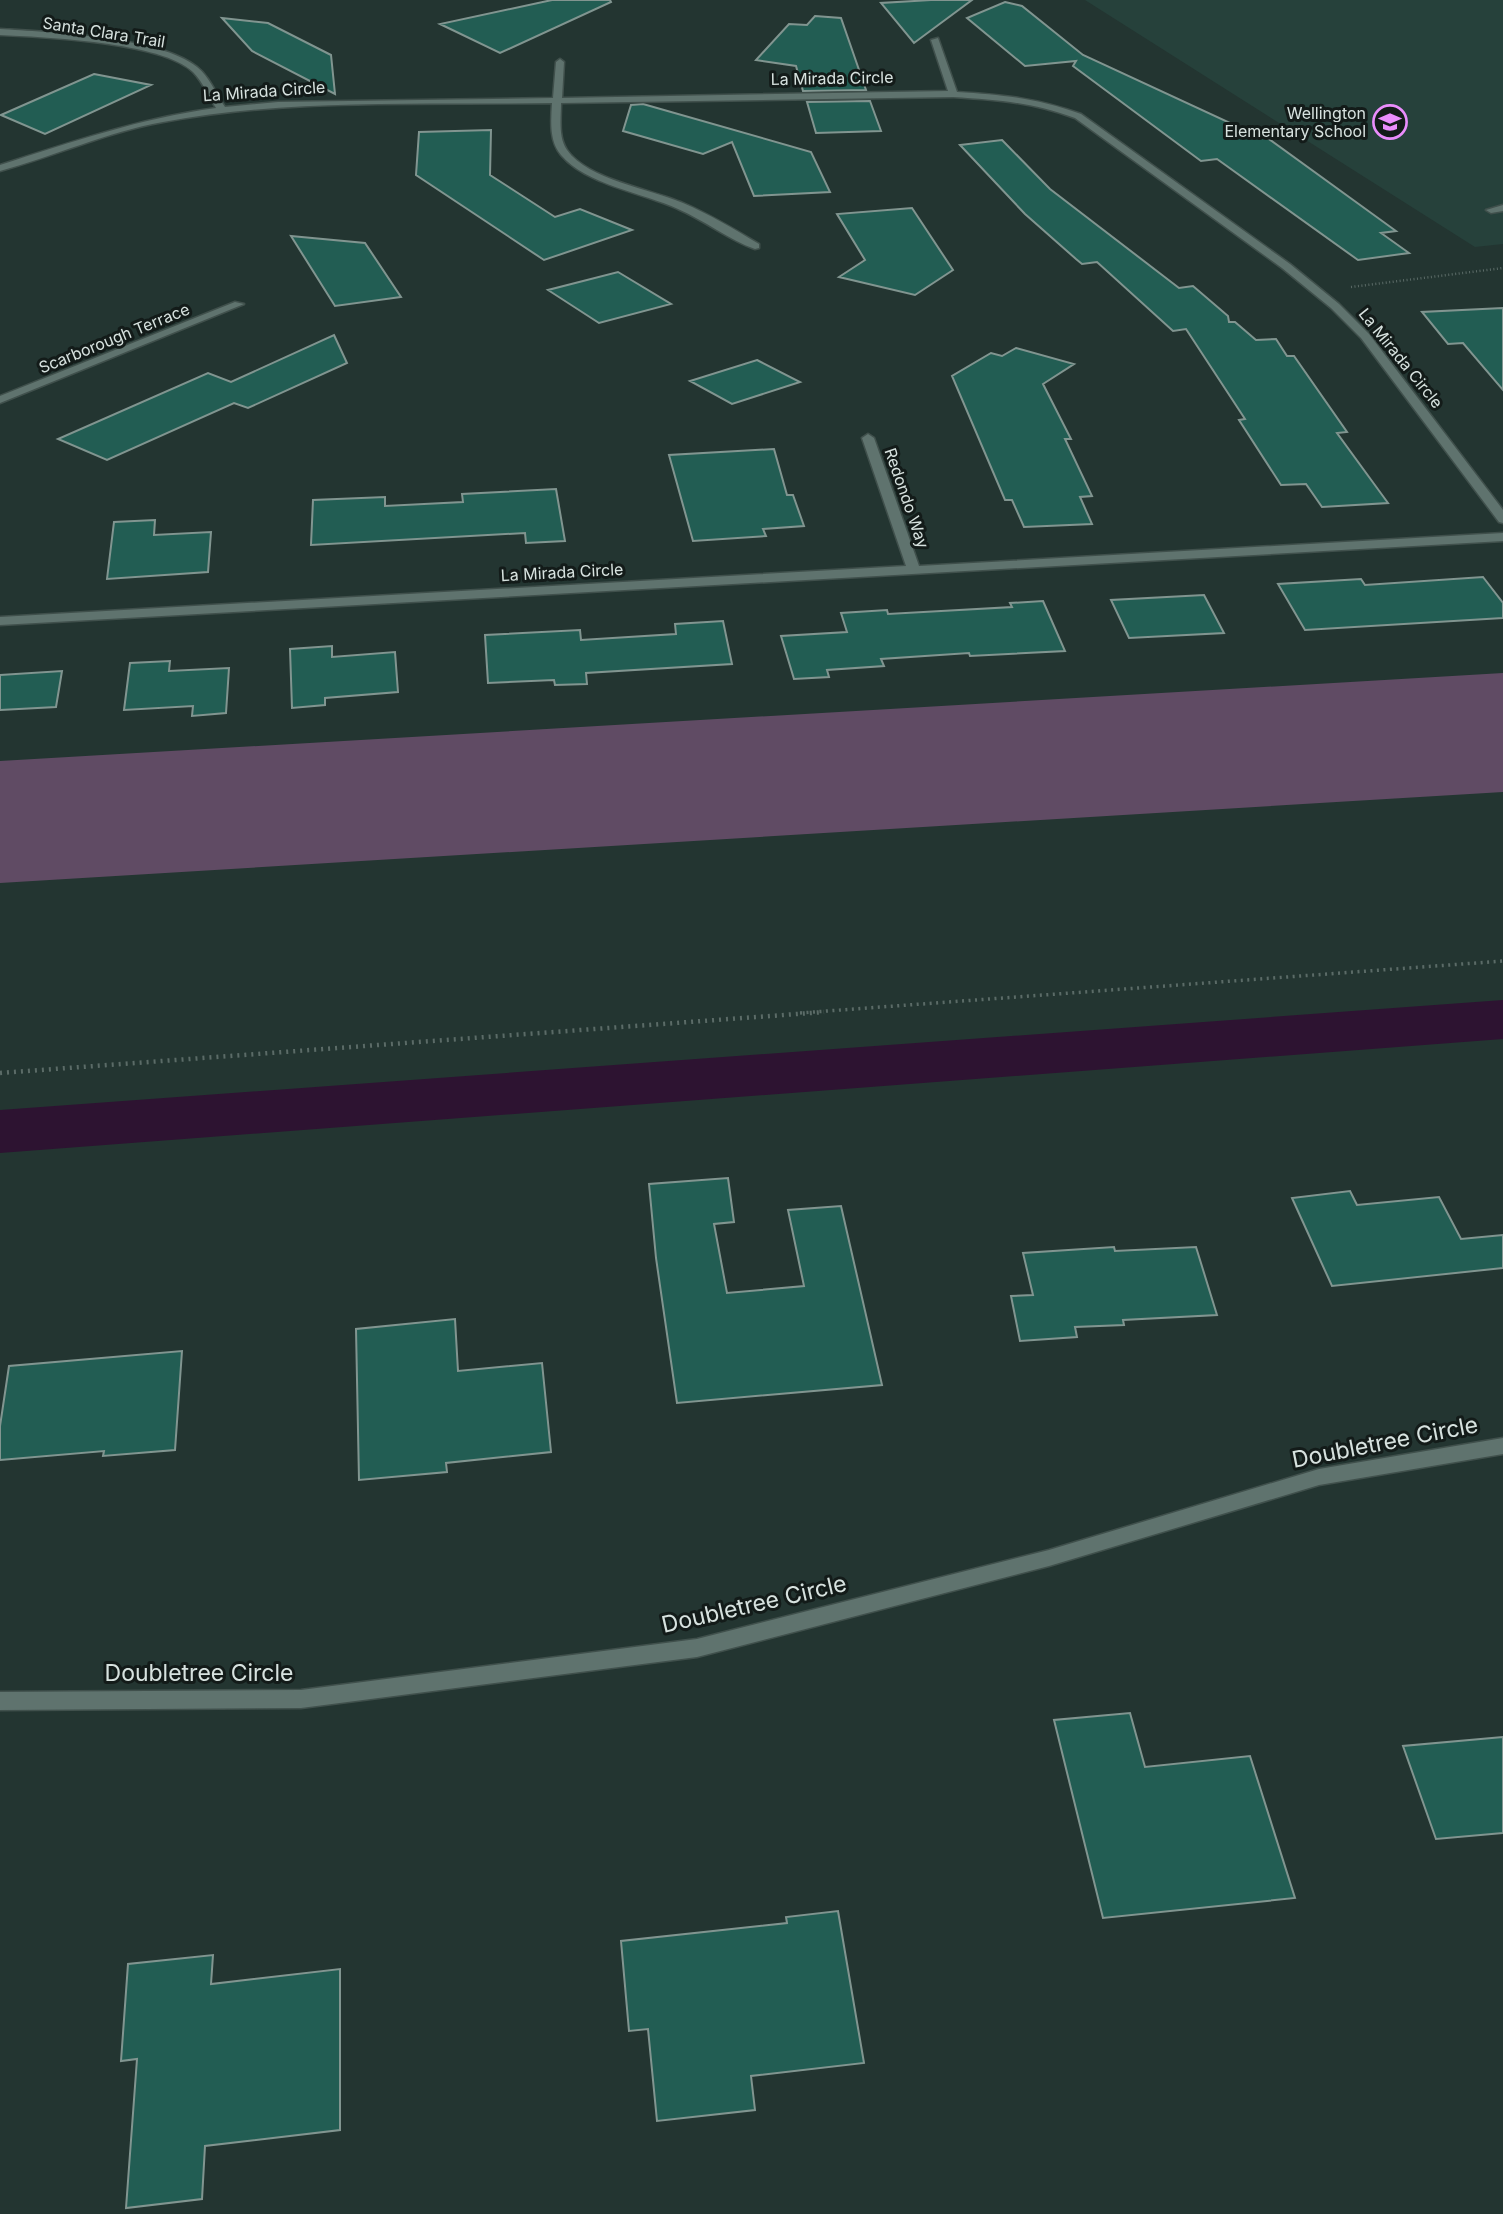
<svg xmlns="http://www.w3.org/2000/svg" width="1503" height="2214" font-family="Inter,sans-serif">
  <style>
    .built { fill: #26413b }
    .green { fill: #604b64 }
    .water { fill: #2d1331 }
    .building { fill: #225d53; stroke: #819590; stroke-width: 2 }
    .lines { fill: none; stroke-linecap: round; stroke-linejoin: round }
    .lane-casing { stroke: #40504c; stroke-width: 3 }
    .street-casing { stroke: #40504c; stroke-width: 3 }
    .path-far2 { stroke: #5b6b67; stroke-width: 2.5; stroke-dasharray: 1 2.5; stroke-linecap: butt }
    .path-far1 { stroke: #5b6b67; stroke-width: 3.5; stroke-dasharray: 2 4.5; stroke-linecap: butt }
    .path { stroke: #5b6b67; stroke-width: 4.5; stroke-dasharray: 2 5; stroke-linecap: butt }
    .lane { fill: #5f736e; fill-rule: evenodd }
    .street { fill: #5f736e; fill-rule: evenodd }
    .labels { text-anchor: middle; stroke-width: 6; stroke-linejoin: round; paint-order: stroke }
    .far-street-label { font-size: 16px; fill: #d7e2df; stroke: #131b19 }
    .far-poi-label { font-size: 16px; fill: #d7e2df; stroke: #131b19; text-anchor: end }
    .near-street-label { font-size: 23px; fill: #d7e2df; stroke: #131b19 }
  </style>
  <rect width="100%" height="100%" fill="#233531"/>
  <path class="built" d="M1085 0H1503V244L1475 247Z"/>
  <path class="green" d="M1503 673V792L0 883V761Z"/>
  <path class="water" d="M1503 1000V1039L0 1153V1110Z"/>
  <path class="building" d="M552 0H610L611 2 500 53 440 24Z
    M931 0H972L914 43 881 3Z
    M1005 2 1022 6 1083 55 1245 130 1255 129 1396 231 1381 233 1409 253 1358 260 1217 159 1201 161 1073 66 1076 61 1025 66 967 18Z
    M815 16 841 18 866 90 803 91 796 66 756 60 789 24 807 25Z
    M222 18 268 23 331 55 335 94 252 51Z
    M94 74 151 85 45 134 1 115Z
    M870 101 881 131 816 133 807 102Z
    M643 104 811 152 830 192 754 196 732 142 703 154 623 131 631 105Z
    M491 130 490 175 555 217 580 209 632 230 544 260 416 175 419 132Z
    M1002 140 1050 189 1179 288 1193 286 1228 316 1229 322H1235L1256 340 1276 339 1287 356H1294L1347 432 1337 433 1388 503 1322 507 1306 484 1281 485 1239 420 1245 419 1186 329 1173 331 1097 262 1082 264 1076 259 1025 214 960 145Z
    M912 208 953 270 915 295 839 277 865 260 837 214Z
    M291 236 365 243 401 297 335 306Z
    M618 272 671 304 599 323 548 290Z
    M1503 308V390L1463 343 1448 344 1422 312Z
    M334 335 347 363 248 408 234 403 107 460 58 439 208 373 231 382Z
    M1016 348 1074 364 1043 384 1071 439H1065L1092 496 1080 497 1092 524 1024 527 1012 500H1005L952 376 991 353 1002 356Z
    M757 360 800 382 732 404 690 381Z
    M774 449 787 495H793L804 526 763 529 766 536 693 541 669 455Z
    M556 489 565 541 526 543 525 533 311 545 313 500 385 497V506L463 502 462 494Z
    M155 520 154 535 211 532 208 572 107 579 114 522Z
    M1483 577 1503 603V618L1305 630 1278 584 1361 579 1365 585Z
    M1204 595 1224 633 1129 638 1111 600Z
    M1043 601 1065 651 970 656 969 653 881 659 884 666 827 670 829 677 794 679 781 636 847 632 841 613 887 610 888 614 1012 607 1010 603Z
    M723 621 732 664 586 673 587 684 555 685 554 680 488 683 485 635 580 630 581 640 676 634 675 624Z
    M332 646V657L395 652 398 692 325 698V705L292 708 290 649Z
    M170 661 169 671 229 668 226 713 192 716 193 706 124 710 130 663Z
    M62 671 56 707 0 710V675Z
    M728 1178 734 1222 714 1224 727 1293 804 1286 788 1210 841 1206 882 1385 677 1403 656 1258 649 1184Z
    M1350 1191 1357 1205 1439 1197 1461 1239 1503 1235V1268L1332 1286 1292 1198Z
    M1114 1247 1115 1251 1196 1247 1217 1315 1123 1320 1124 1325 1075 1327 1077 1337 1020 1341 1011 1296 1033 1295 1023 1253Z
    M455 1319 458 1371 542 1363 551 1452 446 1463 447 1472 359 1480 356 1329Z
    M182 1351 175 1450 103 1456 104 1451 0 1460V1426L9 1366Z
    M1130 1713 1145 1767 1250 1756 1295 1898 1103 1918 1054 1720Z
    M1503 1737V1833L1436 1839 1403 1746Z
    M838 1911 864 2063 751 2076 755 2110 657 2121 648 2029 629 2031 621 1941 787 1923 786 1917Z
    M213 1955 211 1984 340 1969V2130L205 2146 202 2199 126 2208 137 2059 121 2061 128 1964Z"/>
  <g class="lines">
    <g class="lane-casing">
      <path id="lane" d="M1503 205V211L1491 213 1486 210Z"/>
    </g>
    <g class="street-casing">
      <path id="street" d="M0 29C47 32 161 37 197 67 209 76 216 94 225 107L278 102 553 98 556 62 560 59 564 62 562 98 948 91 931 40 938 38 957 92C1004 95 1036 98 1081 114L1290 264 1339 304 1369 334 1503 510V523L1499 522 1361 338 1331 308 1282 268 1075 118C1031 102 999 100 953 97L561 103C561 118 558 137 567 150 588 180 651 189 683 203 709 214 734 229 759 244V248L755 249C729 240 704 220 678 209 644 193 586 185 561 155 549 141 551 121 552 103 423 105 291 98 163 122 107 132 55 156 0 171V165C72 142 141 118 216 108 209 97 203 82 193 72 163 42 43 37 0 35Z
        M235 302 244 304 0 403V396Z
        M868 434 874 438 919 566 1503 533V541L0 625V617L906 566 862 438Z
        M1503 1438V1454L1319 1485 1049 1566 697 1657 301 1708 0 1710V1692L301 1690 697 1639 1049 1550 1319 1469Z"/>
    </g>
    <path class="path-far2" d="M1351 287 1503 268"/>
    <path class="path-far1" d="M800 1013 1503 961"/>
    <path class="path" d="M0 1073 824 1012"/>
    <use href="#lane" class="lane"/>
    <use href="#street" class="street"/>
  </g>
  <defs>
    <g id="school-ring" transform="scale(1.75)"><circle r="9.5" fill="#131b19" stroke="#ea8dfc" stroke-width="1.5"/><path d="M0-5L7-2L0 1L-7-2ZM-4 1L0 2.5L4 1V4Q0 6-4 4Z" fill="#ea8dfc"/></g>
  </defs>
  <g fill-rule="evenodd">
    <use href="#school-ring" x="1390" y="122"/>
  </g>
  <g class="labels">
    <g class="far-street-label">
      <text transform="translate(104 32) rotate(9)" y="6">Santa Clara Trail</text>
      <text transform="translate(832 78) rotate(-1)" y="6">La Mirada Circle</text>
      <text transform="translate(264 91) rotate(-4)" y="6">La Mirada Circle</text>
      <text transform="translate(114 338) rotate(-22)" y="6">Scarborough Terrace</text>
      <text transform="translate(1401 358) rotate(51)" y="6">La Mirada Circle</text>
      <text transform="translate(907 498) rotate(71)" y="6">Redondo Way</text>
      <text transform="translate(562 572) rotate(-3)" y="6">La Mirada Circle</text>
    </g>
    <g class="far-poi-label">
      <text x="1366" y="119">Wellington<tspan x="1366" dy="18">Elementary School</tspan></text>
    </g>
    <g class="near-street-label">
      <text transform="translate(1385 1442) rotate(-11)" y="8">Doubletree Circle</text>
      <text transform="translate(754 1604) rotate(-13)" y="8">Doubletree Circle</text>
      <text x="199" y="1681">Doubletree Circle</text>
    </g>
  </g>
</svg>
